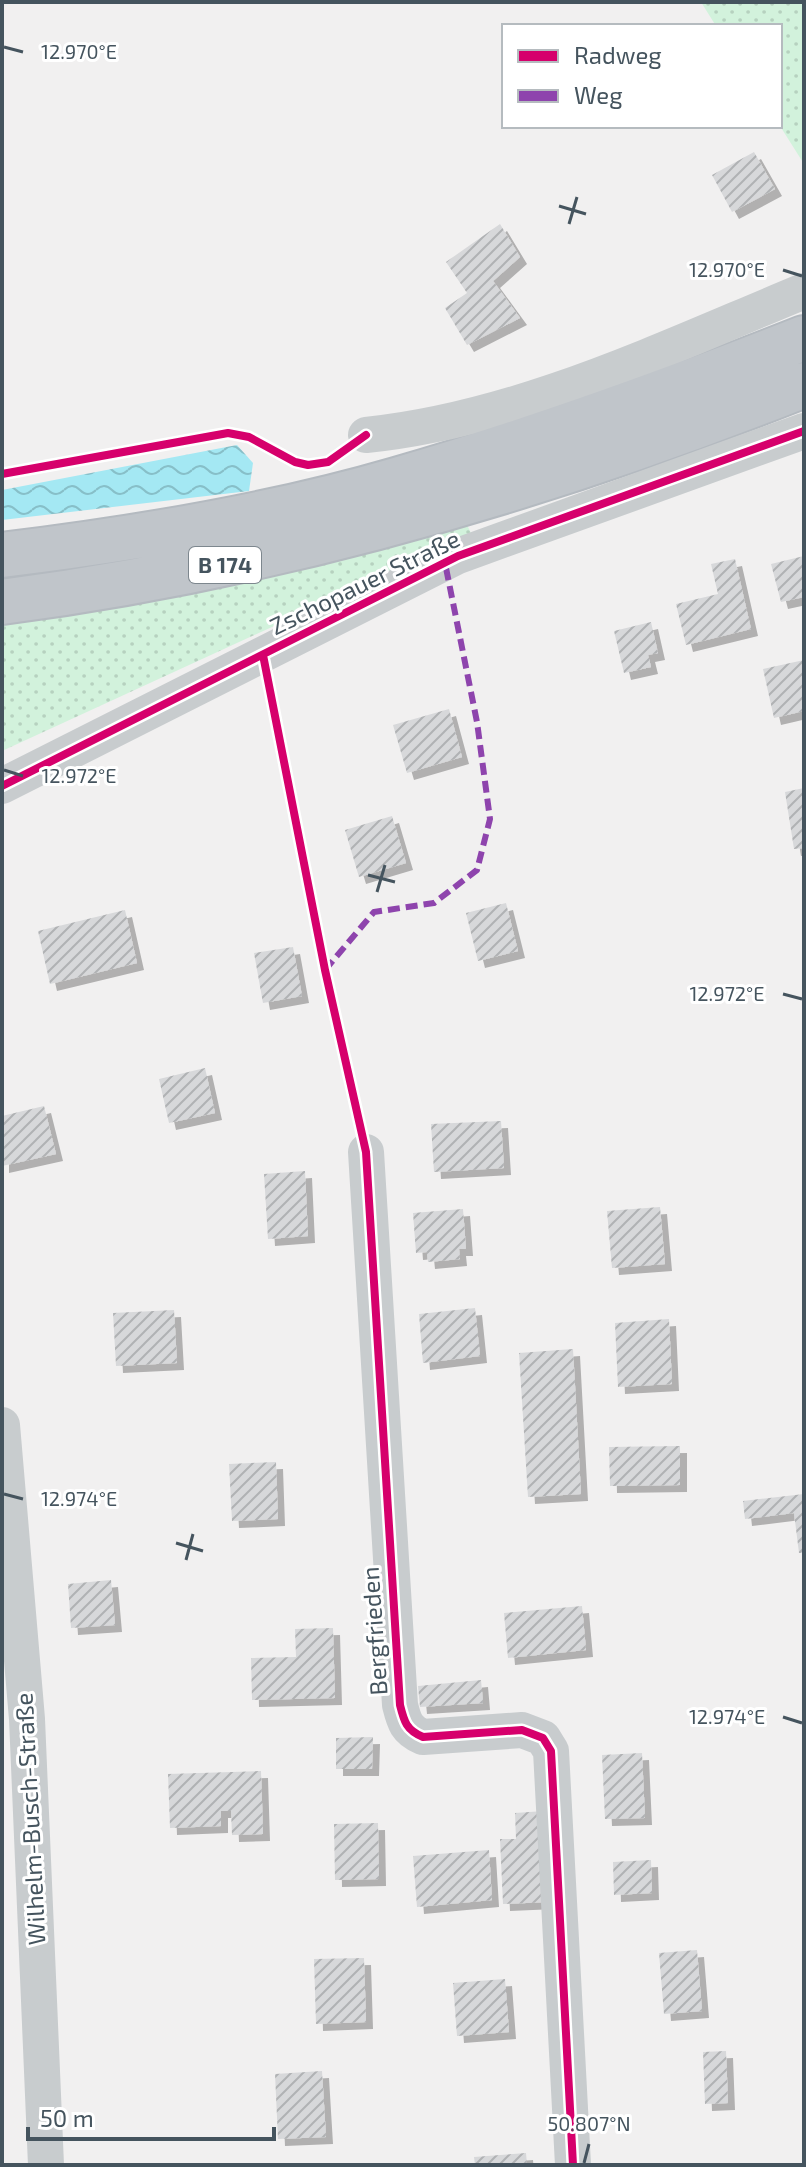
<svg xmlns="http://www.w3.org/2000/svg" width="806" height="2167" font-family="'Exo 2',sans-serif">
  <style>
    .grass { fill: url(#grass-dots) }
    .water { fill: url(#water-waves) }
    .building { fill: url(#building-hatch); filter: url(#shadow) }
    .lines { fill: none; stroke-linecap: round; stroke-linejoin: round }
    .trunk-casing { stroke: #b4bac0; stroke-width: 48 }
    .minor { stroke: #c8ccce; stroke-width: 36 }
    .trunk { stroke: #c0c5ca; stroke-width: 44 }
    .quiet { stroke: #8e44ad; stroke-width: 6; stroke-dasharray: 12 6; stroke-linecap: butt }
    .cycleway-casing { stroke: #fff; stroke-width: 13 }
    .cycleway { stroke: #d6006c; stroke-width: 8 }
    .ticks { fill: none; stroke: #45545e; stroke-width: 3 }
    .labels { text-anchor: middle; stroke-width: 6; stroke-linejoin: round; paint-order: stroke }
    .shield { fill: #fff; stroke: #7d878e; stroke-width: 2 }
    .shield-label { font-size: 22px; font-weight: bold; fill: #45545e }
    .street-label { font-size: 24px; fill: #45545e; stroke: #fff }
    .ticks-label { font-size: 20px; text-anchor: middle; fill: #45545e; stroke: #fff; stroke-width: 6; stroke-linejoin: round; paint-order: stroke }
  </style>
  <defs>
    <pattern id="grass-dots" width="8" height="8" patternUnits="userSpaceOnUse" patternTransform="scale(2)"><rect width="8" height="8" fill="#d2f2dc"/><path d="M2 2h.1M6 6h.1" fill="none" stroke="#b6d1bf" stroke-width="1.8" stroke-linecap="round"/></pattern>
    <pattern id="water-waves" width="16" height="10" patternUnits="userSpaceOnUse" patternTransform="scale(2)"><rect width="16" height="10" fill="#a4e8f3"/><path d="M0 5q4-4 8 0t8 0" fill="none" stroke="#87bfc8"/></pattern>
    <pattern id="building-hatch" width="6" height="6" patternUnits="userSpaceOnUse" patternTransform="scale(2)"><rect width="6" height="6" fill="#d7d8da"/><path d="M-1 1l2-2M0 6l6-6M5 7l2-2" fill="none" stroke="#b0b2b4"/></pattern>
    <filter id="shadow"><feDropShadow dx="7" dy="7" stdDeviation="0" flood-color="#0004"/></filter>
  </defs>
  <rect width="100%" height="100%" fill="#f1f0f0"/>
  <path class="grass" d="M701 2H804V164L780 126V26H716Z
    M467 525 472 535 2 751V625L340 558Z"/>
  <path class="water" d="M237 445 253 463 249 491 2 520V490Z"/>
  <path class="building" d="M754 152 775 189 732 212 712 175Z
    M500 224 520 257 493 281 520 318 467 345 445 308 467 293 446 262Z
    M804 556V597L781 602 771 564Z
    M735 559 751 629 686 645 676 604 718 594 711 564Z
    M651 622 658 653 648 655 651 667 624 673 614 631Z
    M804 660V711L774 718 763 669Z
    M449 709 462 757 407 773 393 725Z
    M804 788V848L794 849 785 792Z
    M392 816 406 863 359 877 345 830Z
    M506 903 518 951 478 961 466 913Z
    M125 910 137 963 50 984 38 931Z
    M293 947 302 996 263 1003 254 953Z
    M205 1068 215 1113 169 1123 159 1079Z
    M44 1106 56 1154 2 1166V1116Z
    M501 1121 504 1168 434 1172 431 1124Z
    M305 1171 308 1236 268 1239 264 1174Z
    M660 1207 665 1264 612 1268 607 1211Z
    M463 1209 466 1249H459L460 1259 428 1262 427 1252 416 1253 413 1213Z
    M475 1308 480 1356 423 1363 419 1314Z
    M174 1310 177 1363 116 1366 113 1313Z
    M669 1319 672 1384 618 1387 615 1323Z
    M573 1349 581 1494 528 1497 519 1353Z
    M680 1446V1485L610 1486 609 1447Z
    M276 1462 278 1519 232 1521 229 1464Z
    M804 1494V1553H799L794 1513 745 1519 743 1501Z
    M111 1580 115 1625 71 1628 68 1584Z
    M582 1606 586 1650 508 1658 504 1613Z
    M333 1628 335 1698 252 1700 251 1658 296 1657 295 1629Z
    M481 1680 483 1703 420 1707 418 1686Z
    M373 1737 372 1769H336V1738Z
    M642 1753 645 1818 605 1819 602 1755Z
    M261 1771 263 1834 232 1835 231 1811H221V1826L170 1828 168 1774Z
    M544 1811 549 1902 503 1904 500 1839H516L515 1813Z
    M378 1823 379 1879 335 1880 334 1824Z
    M489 1850 492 1900 417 1907 413 1856Z
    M651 1860 652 1893 614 1895 613 1862Z
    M697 1950 702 2011 664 2014 659 1953Z
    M364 1958 366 2022 316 2024 314 1959Z
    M505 1979 509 2032 457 2036 453 1983Z
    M726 2051 728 2103 705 2104 703 2052Z
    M322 2071 326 2137 278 2139 275 2074Z
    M526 2153 527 2165H475L474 2157Z"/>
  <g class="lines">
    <g class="trunk-casing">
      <path id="trunk" d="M2 555C134 539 269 517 396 480 535 440 670 391 804 338
        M2 602C278 566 545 488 804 385"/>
    </g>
    <path class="minor" d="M366 435C520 419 663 349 804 291
      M2 786 458 556 804 431
      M366 1152 400 1705C404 1721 406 1730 423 1737L522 1730 543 1738 551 1751 573 2165
      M2 1425 27 1719 46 2165"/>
    <use href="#trunk" class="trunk"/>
    <path class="quiet" d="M325 970 374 912 434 903 477 870 490 819 477 722 444 558"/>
    <g class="cycleway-casing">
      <path id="cycleway" d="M2 474 228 433 249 437 295 462 308 465 328 462 366 435
        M263 655 325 970 366 1152 400 1705C404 1721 406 1730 423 1737L522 1730 543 1738 551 1751 573 2165
        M2 786 458 556 804 431"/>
    </g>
    <use href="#cycleway" class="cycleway"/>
  </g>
  <path class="ticks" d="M4 47 23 52M559 206 586 214M569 224 577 197M783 270 802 276M4 770 23 776M368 875 395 882M377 892 385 865M783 994 802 999M4 1494 23 1499M176 1543 203 1551M186 1560 193 1534M783 1717 802 1723M584 2163 589 2144"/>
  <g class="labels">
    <rect class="shield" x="189" y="547" width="72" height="36" rx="6"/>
    <g class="shield-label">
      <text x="225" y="573">B 174</text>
    </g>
    <g class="street-label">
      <text transform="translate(365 583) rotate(-26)" y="8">Zschopauer Straße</text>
      <text transform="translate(375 1631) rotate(-94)" y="8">Bergfrieden</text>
      <text transform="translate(31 1819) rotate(-93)" y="8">Wilhelm-Busch-Straße</text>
    </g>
  </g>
  <g class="ticks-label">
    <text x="79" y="59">12.970°E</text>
    <text x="727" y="277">12.970°E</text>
    <text x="79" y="783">12.972°E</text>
    <text x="727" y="1001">12.972°E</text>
    <text x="79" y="1506">12.974°E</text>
    <text x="727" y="1724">12.974°E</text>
    <text x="589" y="2131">50.807°N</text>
  </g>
  <rect width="806" height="2167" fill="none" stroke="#45545e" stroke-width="8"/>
  <rect x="502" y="24" width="280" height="104" fill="#ffffff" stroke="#b5bbbf" stroke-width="2"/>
  <rect x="518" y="50" width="40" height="12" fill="#d6006c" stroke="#b5bbbf" stroke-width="2"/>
  <text x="574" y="64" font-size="24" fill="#45545e">Radweg</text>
  <rect x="518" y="90" width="40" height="12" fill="#8e44ad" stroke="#b5bbbf" stroke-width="2"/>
  <text x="574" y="104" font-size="24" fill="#45545e">Weg</text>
  <path d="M28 2127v12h246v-12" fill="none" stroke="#45545e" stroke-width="4"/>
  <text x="40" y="2127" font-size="24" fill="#45545e" stroke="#ffffff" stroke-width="6" paint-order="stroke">50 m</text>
</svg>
